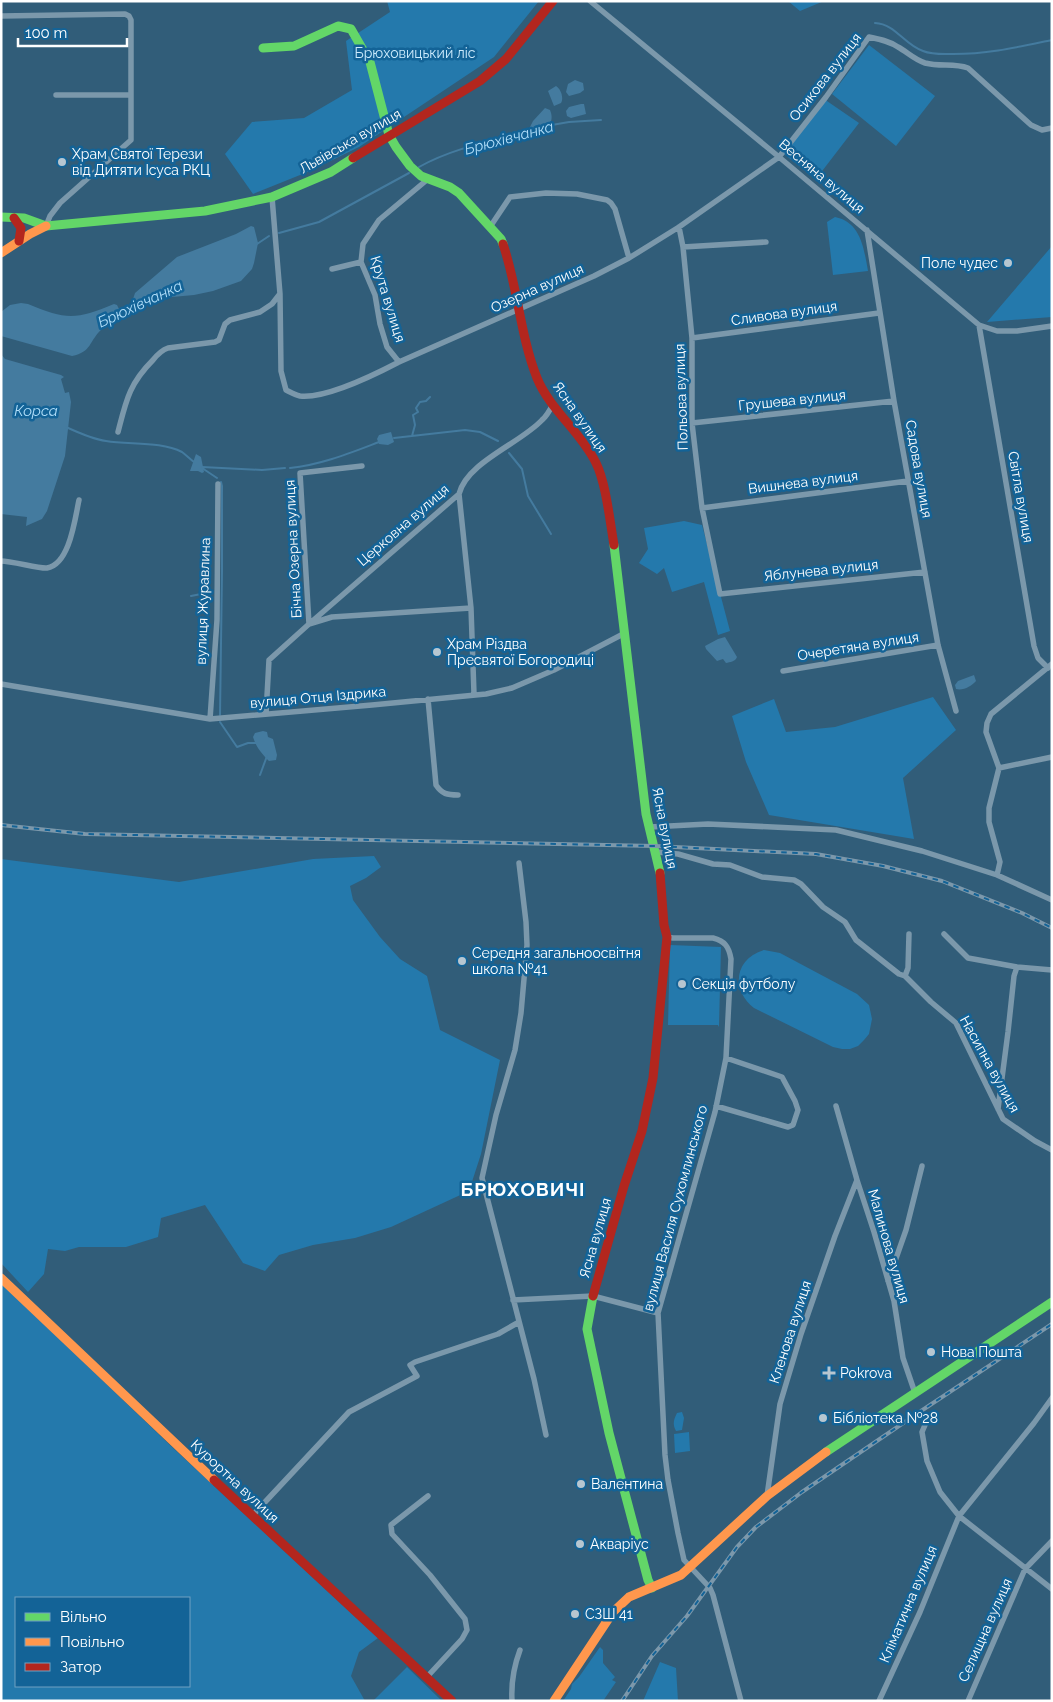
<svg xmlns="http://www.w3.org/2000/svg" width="1053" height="1702" font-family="Raleway,sans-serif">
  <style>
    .green { fill: #2479ac; fill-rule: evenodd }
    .water { fill: #447b9f }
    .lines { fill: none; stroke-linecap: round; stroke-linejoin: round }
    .stream { stroke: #447b9f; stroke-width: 2 }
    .street { stroke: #7b98ab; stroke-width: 5.5 }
    .fast { stroke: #63d668; stroke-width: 9 }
    .slow { stroke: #ff974d; stroke-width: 9 }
    .jam { stroke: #b3261e; stroke-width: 9 }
    .rail-casing { stroke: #7c98ab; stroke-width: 4 }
    .rail { stroke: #136397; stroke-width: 2; stroke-dasharray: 5.5; stroke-linecap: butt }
    .poi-dot { fill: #b7c6d0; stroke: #136397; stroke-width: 2 }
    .labels { text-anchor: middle; stroke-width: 5; stroke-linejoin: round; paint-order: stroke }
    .park-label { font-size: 14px; fill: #cdebfd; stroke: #136397 }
    .street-label { font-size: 14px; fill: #fff; stroke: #136397 }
    .poi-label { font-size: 14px; fill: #fff; stroke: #136397; text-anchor: start }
    .water-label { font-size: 15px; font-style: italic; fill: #b1def9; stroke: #136397 }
    .district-label { font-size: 19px; font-weight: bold; letter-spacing: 1px; fill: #fff; stroke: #136397 }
  </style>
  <rect width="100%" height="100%" fill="#315d79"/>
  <path class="green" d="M387 1H539L494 57 359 147 310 171 253 194 225 154 252 122 304 118 352 90 346 41 390 12Z
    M788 1H824L800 11Z
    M869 45 935 96 896 146 832 94Z
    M824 99 859 123 816 179 784 154Z
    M835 217C861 222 864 249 868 271L833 275 827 222Z
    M1052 246V317L987 322Z
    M684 521 702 525 730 631 718 635 704 582 672 592 664 568 657 574 639 563 648 549 644 528Z
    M933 697 956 730 903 778 914 839 769 815 746 762 732 716 774 699 786 732 835 727Z
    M374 856 381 867 366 878 350 886 353 900 380 937 400 959 427 976 440 1030 500 1060 481 1154 469 1191 391 1227 355 1238 313 1245 279 1255 265 1271 243 1263 205 1205 161 1218 158 1237 126 1247H79L65 1251 48 1249 44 1274 28 1292 1 1263V859L179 882 313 859Z
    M670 945 721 947 719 1027 718 1025H668Z
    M764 950 780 953 857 994 869 1005 872 1019 869 1034 864 1040 858 1046 850 1049H842L833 1047 754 1008C731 990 734 959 764 950Z
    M1 1283 172 1447 378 1638 359 1652 351 1676 365 1701H1ZM16 1598H189V1686H16Z
    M682 1412 684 1418 682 1430 676 1431C672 1424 674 1419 677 1413Z
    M689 1432 690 1451 675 1453 674 1434Z
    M600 1647 603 1650V1663L615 1677 612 1680 616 1682 603 1701H563L571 1689 572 1684 579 1677Z
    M660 1662 676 1668 678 1701H643Z
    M407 1667 442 1701H373Z"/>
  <path class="water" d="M575 80 583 83 584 90 580 93 569 96 566 92 568 84Z
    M556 86C561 89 564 98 561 103L554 106 548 91Z
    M581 104H584L586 114 571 118 567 116 566 111 569 107Z
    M545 108 550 110C557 126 540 136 527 133L533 121Z
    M251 226 254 227 258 243 254 263 252 269 241 281 213 291 194 295 172 297 142 307H138L133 299 135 293 177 257 236 234Z
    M21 303 28 304C66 320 76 320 114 304L117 305 120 311C116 320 108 324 101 330 89 341 92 352 72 356L1 336V312L10 305Z
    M1 354 5 359 61 375 64 377 61 379 65 393 69 392 71 402 65 456 47 511 42 519 26 526 27 517 1 514Z
    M391 432 394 442 388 445 379 444 377 439 379 435Z
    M196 454 201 457 204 472 202 473 198 471H190Z
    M725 637 737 657C735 662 730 662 726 663L723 659 717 661 706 649 705 646 718 639Z
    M974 675 976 681C972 686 963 691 956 689L955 685 958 681Z
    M263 731 267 732 268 737 273 739 277 755 276 760 269 761C262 754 256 747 253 737L255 733Z"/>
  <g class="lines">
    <path class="stream" d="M875 23C896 24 904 45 923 51 933 55 943 54 953 54 989 54 1018 47 1052 40
      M546 126 569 122 601 120
      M419 167C453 148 492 141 529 131
      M279 233 319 222 409 173
      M257 244 269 236
      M119 313 137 304
      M66 427C79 433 92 439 106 441 129 445 161 441 182 452 186 455 190 459 194 462
      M412 436 415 425 413 415 418 412 416 408 420 402 426 401 430 397
      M394 438 465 430 480 432 498 441
      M509 453 522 469 528 496 551 534
      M202 467 262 470 285 468
      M202 468 217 478
      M290 468C321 465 350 453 379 442
      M205 593 212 592
      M191 596 201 594
      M220 715 222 572V486L221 482
      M220 722 237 747 248 743H257
      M260 775 267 756"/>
    <path class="street" d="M590 1 779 157 979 325 997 331H1017L1052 326
      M1 16 125 14 129 16 131 20V140L60 203 50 216 46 226
      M56 95H131
      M272 197 280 294 281 371 286 390C290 392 295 395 300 396 327 399 376 374 399 362L594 276 629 258 679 227 779 157 826 97 869 37C879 39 889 41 898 47 907 52 915 60 925 63 940 67 954 63 968 68L1031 125 1042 130 1052 128
      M490 227 510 197 546 193 577 194 607 200 611 203 615 209 629 258
      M679 227 683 247 692 338V423L702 508 720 594 925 572
      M867 230 894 401 938 645 956 711
      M683 247 766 242
      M332 269 361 262
      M979 325 1034 646 1038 658 1048 668
      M692 338 879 313
      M399 362 387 347 380 324 375 295 361 262 363 244 379 220 428 179
      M692 423 894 401
      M118 432C126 401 129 384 153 360 157 355 162 350 168 348L215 342 219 340 225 324 230 320 260 312 272 304 279 295
      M459 494 471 608 474 694
      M702 508 908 481
      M1 561C12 561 40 569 47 568 70 564 75 518 79 500
      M309 624 459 494C467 462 521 443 542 420 547 416 550 410 553 404
      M309 624 300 473 362 466
      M783 671 938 645
      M1 684 210 719 372 705 486 694 512 688 554 670 625 633
      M428 699 436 785C442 794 447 795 458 795
      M266 714 269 660 309 624 332 617 471 608
      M210 719 217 620 218 484
      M999 768 1052 757
      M650 827 708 824 836 830 922 851 997 875 1052 900
      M657 852 678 854 713 864 730 865 762 877 794 880 801 884 823 907 845 922 856 940 899 974 905 976 931 1002 956 1023 1003 1119 1035 1141 1052 1150
      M519 863 526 922 527 945 521 1013 515 1050 496 1115 482 1178 534 1379 546 1435
      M997 875 1000 862 989 822V808L999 768 986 732 987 723 991 714 1052 664
      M944 934 968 958 1017 967 1052 970
      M667 937 673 938H713C725 941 729 947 731 959L726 1058 715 1112 658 1313 665 1455 668 1480 678 1533 684 1560 710 1588 713 1595 741 1701
      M905 976 908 968 909 934
      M716 1106 788 1127 793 1125 798 1110 795 1101 782 1077 726 1058
      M836 1106 857 1180 874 1232 894 1301 903 1358 915 1393
      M998 1109 1008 1032 1014 976 1017 967
      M888 1281 906 1230 922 1166
      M513 1300 593 1296 658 1313
      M925 1425 922 1432 927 1461 940 1492 959 1516 1052 1589
      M767 1496 780 1404 801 1334 835 1236 857 1180
      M252 1516 349 1412 417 1376 410 1365 415 1362 498 1334 519 1322
      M426 1678 462 1639 467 1630 465 1619 430 1575 392 1534 391 1525 428 1496
      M512 1701C511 1684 514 1666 520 1650
      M879 1701 920 1612 959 1516 1034 1423 1052 1398
      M968 1701 1025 1569 1052 1541"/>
    <path class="fast" d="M263 48 294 46 338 26 351 29 370 62 389 135 396 147 410 166 421 176 450 187 459 193 501 239 503 244
      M1 217 24 218 46 226 205 211 272 197 331 172 353 158
      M614 545 646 814 660 873
      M593 1296 587 1329 609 1433 648 1580 652 1588
      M826 1452 1052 1302"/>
    <path class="slow" d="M1 253 30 234 46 226
      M1 1278 214 1480
      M554 1701 613 1612 629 1597 681 1575 767 1496 826 1452"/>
    <path class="jam" d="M353 158 480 81 506 59 553 1
      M14 218 21 228 19 241
      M503 244C518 288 520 335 537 378 550 410 581 432 596 463 606 483 610 522 614 545
      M593 1296 624 1186 642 1131 653 1078 667 937 664 925 660 873
      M214 1480 452 1701"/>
    <g class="rail-casing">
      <path id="rail" d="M1 825 85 834 655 846 816 854 883 866 942 881 1022 913 1052 928
        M622 1701 652 1656 687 1616 737 1547 756 1527 802 1492 915 1415 1052 1324"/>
    </g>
    <use href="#rail" class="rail"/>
  </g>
  <g class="poi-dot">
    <circle cx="62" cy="162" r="5"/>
    <circle cx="1008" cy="263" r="5"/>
    <circle cx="437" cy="652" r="5"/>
    <circle cx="462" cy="961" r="5"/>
    <circle cx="682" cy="984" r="5"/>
    <circle cx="931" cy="1352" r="5"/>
    <path d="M826.5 1365.5h5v5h5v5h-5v5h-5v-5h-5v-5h5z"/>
    <circle cx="823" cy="1418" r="5"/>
    <circle cx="581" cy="1484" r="5"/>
    <circle cx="580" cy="1544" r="5"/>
    <circle cx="575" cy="1614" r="5"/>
  </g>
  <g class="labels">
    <g class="park-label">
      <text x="415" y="58">Брюховицький ліс</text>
    </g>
    <g class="street-label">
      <text transform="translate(825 77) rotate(-52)" y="5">Осикова вулиця</text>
      <text transform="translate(350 141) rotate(-30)" y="5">Львівська вулиця</text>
      <text transform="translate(822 176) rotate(40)" y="5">Весняна вулиця</text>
      <text transform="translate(537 288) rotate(-24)" y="5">Озерна вулиця</text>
      <text transform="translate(388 299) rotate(73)" y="5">Крута вулиця</text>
      <text transform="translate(784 313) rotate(-8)" y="5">Сливова вулиця</text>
      <text transform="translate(681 397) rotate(-92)" y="5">Польова вулиця</text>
      <text transform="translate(792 400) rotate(-6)" y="5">Грушева вулиця</text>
      <text transform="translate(580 417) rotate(55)" y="5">Ясна вулиця</text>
      <text transform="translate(919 469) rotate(80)" y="5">Садова вулиця</text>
      <text transform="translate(803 482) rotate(-7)" y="5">Вишнева вулиця</text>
      <text transform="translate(1021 497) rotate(80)" y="5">Світла вулиця</text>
      <text transform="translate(403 525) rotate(-41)" y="5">Церковна вулиця</text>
      <text transform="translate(293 549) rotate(-93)" y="5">Бічна Озерна вулиця</text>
      <text transform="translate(821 570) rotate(-6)" y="5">Яблунева вулиця</text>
      <text transform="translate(203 601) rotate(-88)" y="5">вулиця Журавлина</text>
      <text transform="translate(858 646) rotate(-9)" y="5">Очеретяна вулиця</text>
      <text transform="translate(318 697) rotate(-5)" y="5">вулиця Отця Іздрика</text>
      <text transform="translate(665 828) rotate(79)" y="5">Ясна вулиця</text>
      <text transform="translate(990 1064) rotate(61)" y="5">Насипна вулиця</text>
      <text transform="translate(675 1208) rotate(-75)" y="5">вулиця Василя Сухомлинського</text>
      <text transform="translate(595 1238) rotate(-74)" y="5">Ясна вулиця</text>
      <text transform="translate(889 1246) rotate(74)" y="5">Малинова вулиця</text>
      <text transform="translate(790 1332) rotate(-72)" y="5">Кленова вулиця</text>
      <text transform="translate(235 1481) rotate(43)" y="5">Курортна вулиця</text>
      <text transform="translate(908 1604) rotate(-67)" y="5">Кліматична вулиця</text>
      <text transform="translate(985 1630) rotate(-66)" y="5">Селищна вулиця</text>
    </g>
    <g class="poi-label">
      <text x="72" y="159">Храм Святої Терези<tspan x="72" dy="16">від Дитяти Ісуса РКЦ</tspan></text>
      <text x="998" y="268" text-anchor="end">Поле чудес</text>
      <text x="447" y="649">Храм Різдва<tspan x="447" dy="16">Пресвятої Богородиці</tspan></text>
      <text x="472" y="958">Середня загальноосвітня<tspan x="472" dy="16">школа №41</tspan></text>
      <text x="692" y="989">Секція футболу</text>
      <text x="941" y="1357">Нова Пошта</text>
      <text x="840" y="1378">Pokrova</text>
      <text x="833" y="1423">Бібліотека №28</text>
      <text x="591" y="1489">Валентина</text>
      <text x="590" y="1549">Акваріус</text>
      <text x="585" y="1619">СЗШ 41</text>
    </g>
    <g class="water-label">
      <text transform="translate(509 138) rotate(-15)" y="5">Брюхівчанка</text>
      <text transform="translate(140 304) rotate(-25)" y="5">Брюхівчанка</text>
      <text x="36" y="416">Корса</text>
    </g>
    <g class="district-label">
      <text x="523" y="1196">БРЮХОВИЧІ</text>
    </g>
  </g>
  <rect width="1053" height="1702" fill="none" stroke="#ffffff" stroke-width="5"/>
  <rect x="15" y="1597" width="175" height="90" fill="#136397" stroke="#71a1c1"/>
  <rect x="25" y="1613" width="25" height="8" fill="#63d668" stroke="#71a1c1"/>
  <text x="60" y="1622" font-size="15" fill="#ffffff">Вільно</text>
  <rect x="25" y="1638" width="25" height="8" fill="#ff974d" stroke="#71a1c1"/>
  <text x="60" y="1647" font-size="15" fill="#ffffff">Повільно</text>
  <rect x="25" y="1663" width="25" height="8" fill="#b3261e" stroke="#71a1c1"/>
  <text x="60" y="1672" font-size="15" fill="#ffffff">Затор</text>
  <path d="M18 38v8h109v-8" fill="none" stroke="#ffffff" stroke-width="2.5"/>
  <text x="25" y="38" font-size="15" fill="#ffffff" stroke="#136397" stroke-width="4" paint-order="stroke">100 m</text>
</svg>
